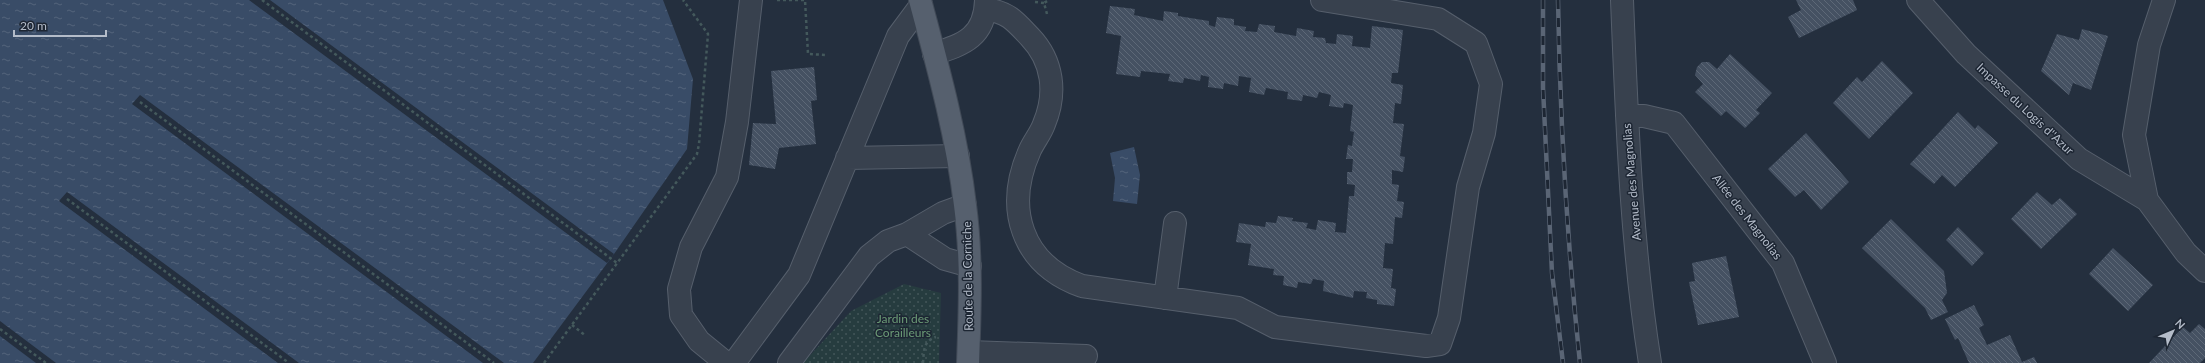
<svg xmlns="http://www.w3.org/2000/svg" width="2205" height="363" font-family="Lato,sans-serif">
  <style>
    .green { fill: url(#green-dots) }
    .water { fill: url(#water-ripples) }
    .pier { fill: #242f3e }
    .building { fill: url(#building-back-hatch) }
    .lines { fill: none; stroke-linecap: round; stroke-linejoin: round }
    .minor-casing { stroke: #565f6c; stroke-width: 24 }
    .major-casing { stroke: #414a57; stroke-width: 24 }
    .path { stroke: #44595c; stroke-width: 2.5; stroke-dasharray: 3 3; stroke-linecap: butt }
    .minor { stroke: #38414e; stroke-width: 22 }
    .major { stroke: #56606e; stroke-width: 22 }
    .rail-casing { stroke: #5a6575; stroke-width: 4.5 }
    .rail { stroke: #1d2633; stroke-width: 3; stroke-dasharray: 9; stroke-linecap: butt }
    .labels { text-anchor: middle; stroke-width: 3; stroke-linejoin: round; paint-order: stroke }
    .street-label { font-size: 12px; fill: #b4bcc9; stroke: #1d2633 }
    .park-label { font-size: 12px; fill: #6b9a76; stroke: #1d2633 }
  </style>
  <defs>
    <pattern id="green-dots" width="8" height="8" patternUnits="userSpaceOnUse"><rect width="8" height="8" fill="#263c3f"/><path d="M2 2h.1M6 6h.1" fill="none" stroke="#435659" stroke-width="1.8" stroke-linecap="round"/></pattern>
    <pattern id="water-ripples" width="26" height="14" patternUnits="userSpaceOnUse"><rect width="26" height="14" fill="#394c67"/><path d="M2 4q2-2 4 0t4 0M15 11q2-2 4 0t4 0" fill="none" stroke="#53647b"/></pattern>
    <pattern id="building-back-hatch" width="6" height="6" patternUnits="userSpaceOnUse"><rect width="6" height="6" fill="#455162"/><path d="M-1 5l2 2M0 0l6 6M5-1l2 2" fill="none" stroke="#5d6877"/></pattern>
  </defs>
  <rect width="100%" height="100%" fill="#242f3e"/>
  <path class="green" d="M904 284 941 293 939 363H803L851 311Z"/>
  <path class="water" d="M0 0H663L693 79 687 149 614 254 533 363H0Z
    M1134 147 1140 175 1137 204 1113 201 1115 178 1110 153Z"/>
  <path class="pier" d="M249 0H270L614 254 607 263Z
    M140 95 504 363H483L132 104Z
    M67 192 299 363H278L59 201Z
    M0 321 56 363H36L0 336Z"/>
  <path class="building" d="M1796 0H1853L1857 10 1799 38 1788 17 1801 10Z
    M1110 6 1135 9 1134 15 1163 21 1164 11 1178 13V16L1209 21V25L1215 27 1217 17 1234 19V25L1246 27 1245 31 1257 32 1259 24 1275 26 1274 32 1296 36 1297 28 1314 31 1313 37 1325 38 1326 43 1336 44 1337 34 1353 36 1352 46 1370 48 1372 26 1403 30 1398 73H1392L1391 83 1403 85 1401 104 1395 103 1393 123 1404 124 1400 156 1405 157 1403 172 1392 170V184L1399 185 1397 201 1404 202 1402 218 1395 217 1393 244 1385 243 1383 268 1393 269 1391 288 1396 289 1394 306 1377 304V300L1366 298 1367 292 1354 291 1353 298 1323 291 1324 281 1313 279 1311 284 1298 282 1297 288 1283 285 1284 276 1273 275 1274 269 1248 265 1251 244 1236 242 1239 223 1265 227 1266 222 1276 223 1278 216 1293 218 1292 221 1308 223 1306 228 1316 230 1318 220 1336 223 1335 232 1346 233 1349 196H1354L1355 185 1347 184V172H1352L1353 159H1346L1348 145 1352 146 1354 132 1350 131 1353 105 1344 103 1343 108 1329 106 1331 95 1319 92 1317 98 1303 95 1302 101 1287 99 1288 92 1266 88 1264 95 1249 92 1251 78 1239 76 1238 86 1224 83 1223 89 1208 87 1209 77 1201 75 1200 81 1184 78 1183 83 1168 81 1170 74 1141 71 1140 77 1116 74 1121 36 1106 33Z
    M2082 29 2108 36 2091 90 2073 83 2069 95 2041 71 2057 34 2079 40Z
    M1730 54 1772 93 1756 110 1760 113 1745 128 1726 111 1721 116 1695 92 1703 84 1695 75 1697 67 1702 62H1709L1717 69Z
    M1882 61 1913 93 1869 139 1833 103 1857 77 1862 82Z
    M814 67 817 100 811 101 816 144 779 148 775 169 749 165 753 123 776 124 771 71Z
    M1958 112 1975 129 1978 125 1998 143 1955 187 1942 175 1934 184 1910 164Z
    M1806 133 1849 182 1821 210 1804 190 1795 197 1768 169Z
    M2037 192 2052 205 2060 198 2077 214 2041 249 2011 219Z
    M1891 219 1944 271 1947 293 1942 300 1948 312 1931 320 1925 308 1862 248Z
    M1958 227 1984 253 1972 266 1946 240Z
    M2113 248 2153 285 2128 311 2089 274Z
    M1726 256 1739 317 1698 325 1689 282 1695 281 1692 263Z
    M1974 305 1984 325 1979 328 1987 345 2010 335 2022 362 2034 357 2037 363H1969L1958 338 1955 340 1945 319Z
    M2199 324 2205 329V358L2200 363H2149L2183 327 2190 333Z"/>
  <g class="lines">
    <g class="minor-casing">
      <path id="minor" d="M1622 0C1627 121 1631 243 1650 363
        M1918 0 1966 54 2079 159 2147 200
        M2164 0 2149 45 2134 135 2147 200 2186 253 2205 271
        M986 9C1009 13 1014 20 1030 37 1053 61 1057 93 1044 124 1041 133 1034 141 1030 150 1004 208 1021 264 1082 286L1238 308 1275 327 1426 346 1440 344 1449 318 1468 187 1484 133 1491 84 1476 43 1438 19 1322 0
        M934 54C964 44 985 37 986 0
        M1627 116H1644L1674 123 1783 263 1825 363
        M847 158 958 156
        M907 234 945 259 970 266
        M1165 298 1175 223
        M969 352 1086 356
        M726 363 699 341 681 315 679 289 691 247 727 177 737 122 751 0
        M734 363 799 275 898 36 921 5
        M789 363 869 256 888 241 907 234 943 213 965 205"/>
    </g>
    <g class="major-casing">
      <path id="major" d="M920 0C938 67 957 136 965 205 972 257 970 310 968 363"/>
    </g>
    <path class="path" d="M262 0 617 263
      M777 0H805L808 54 827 55
      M1035 2 1044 3
      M1047 14 1044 3 1049 0
      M140 102 494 363
      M67 199 289 363
      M572 325 586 336
      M0 329 46 363
      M544 363 697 154 699 144 708 34 683 0
      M923 363C924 351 923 341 936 337"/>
    <use href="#minor" class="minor"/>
    <use href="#major" class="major"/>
    <g class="rail-casing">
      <path id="rail" d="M1543 0V88L1552 273 1563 363
        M1558 0C1560 121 1567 242 1580 363"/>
    </g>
    <use href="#rail" class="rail"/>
  </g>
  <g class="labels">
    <g class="street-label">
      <text transform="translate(2025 109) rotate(43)" y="4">Impasse du Logis d''Azur</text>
      <text transform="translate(1632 182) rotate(-95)" y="4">Avenue des Magnolias</text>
      <text transform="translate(1747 217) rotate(52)" y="4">Allée des Magnolias</text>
      <text transform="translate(968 276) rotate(-91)" y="4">Route de la Corniche</text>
    </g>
    <g class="park-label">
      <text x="903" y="323">Jardin des<tspan x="903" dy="14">Corailleurs</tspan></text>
    </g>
  </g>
  <g transform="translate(2173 331) rotate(46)" stroke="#1d2633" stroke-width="3" paint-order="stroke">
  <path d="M0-3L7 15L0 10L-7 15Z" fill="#b4bcc9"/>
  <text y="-6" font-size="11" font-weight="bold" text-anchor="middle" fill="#b4bcc9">N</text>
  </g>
  <path d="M14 30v6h92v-6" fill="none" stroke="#b4bcc9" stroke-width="2"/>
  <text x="20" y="30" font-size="12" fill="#b4bcc9" stroke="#1d2633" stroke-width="3" paint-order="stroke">20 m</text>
</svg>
